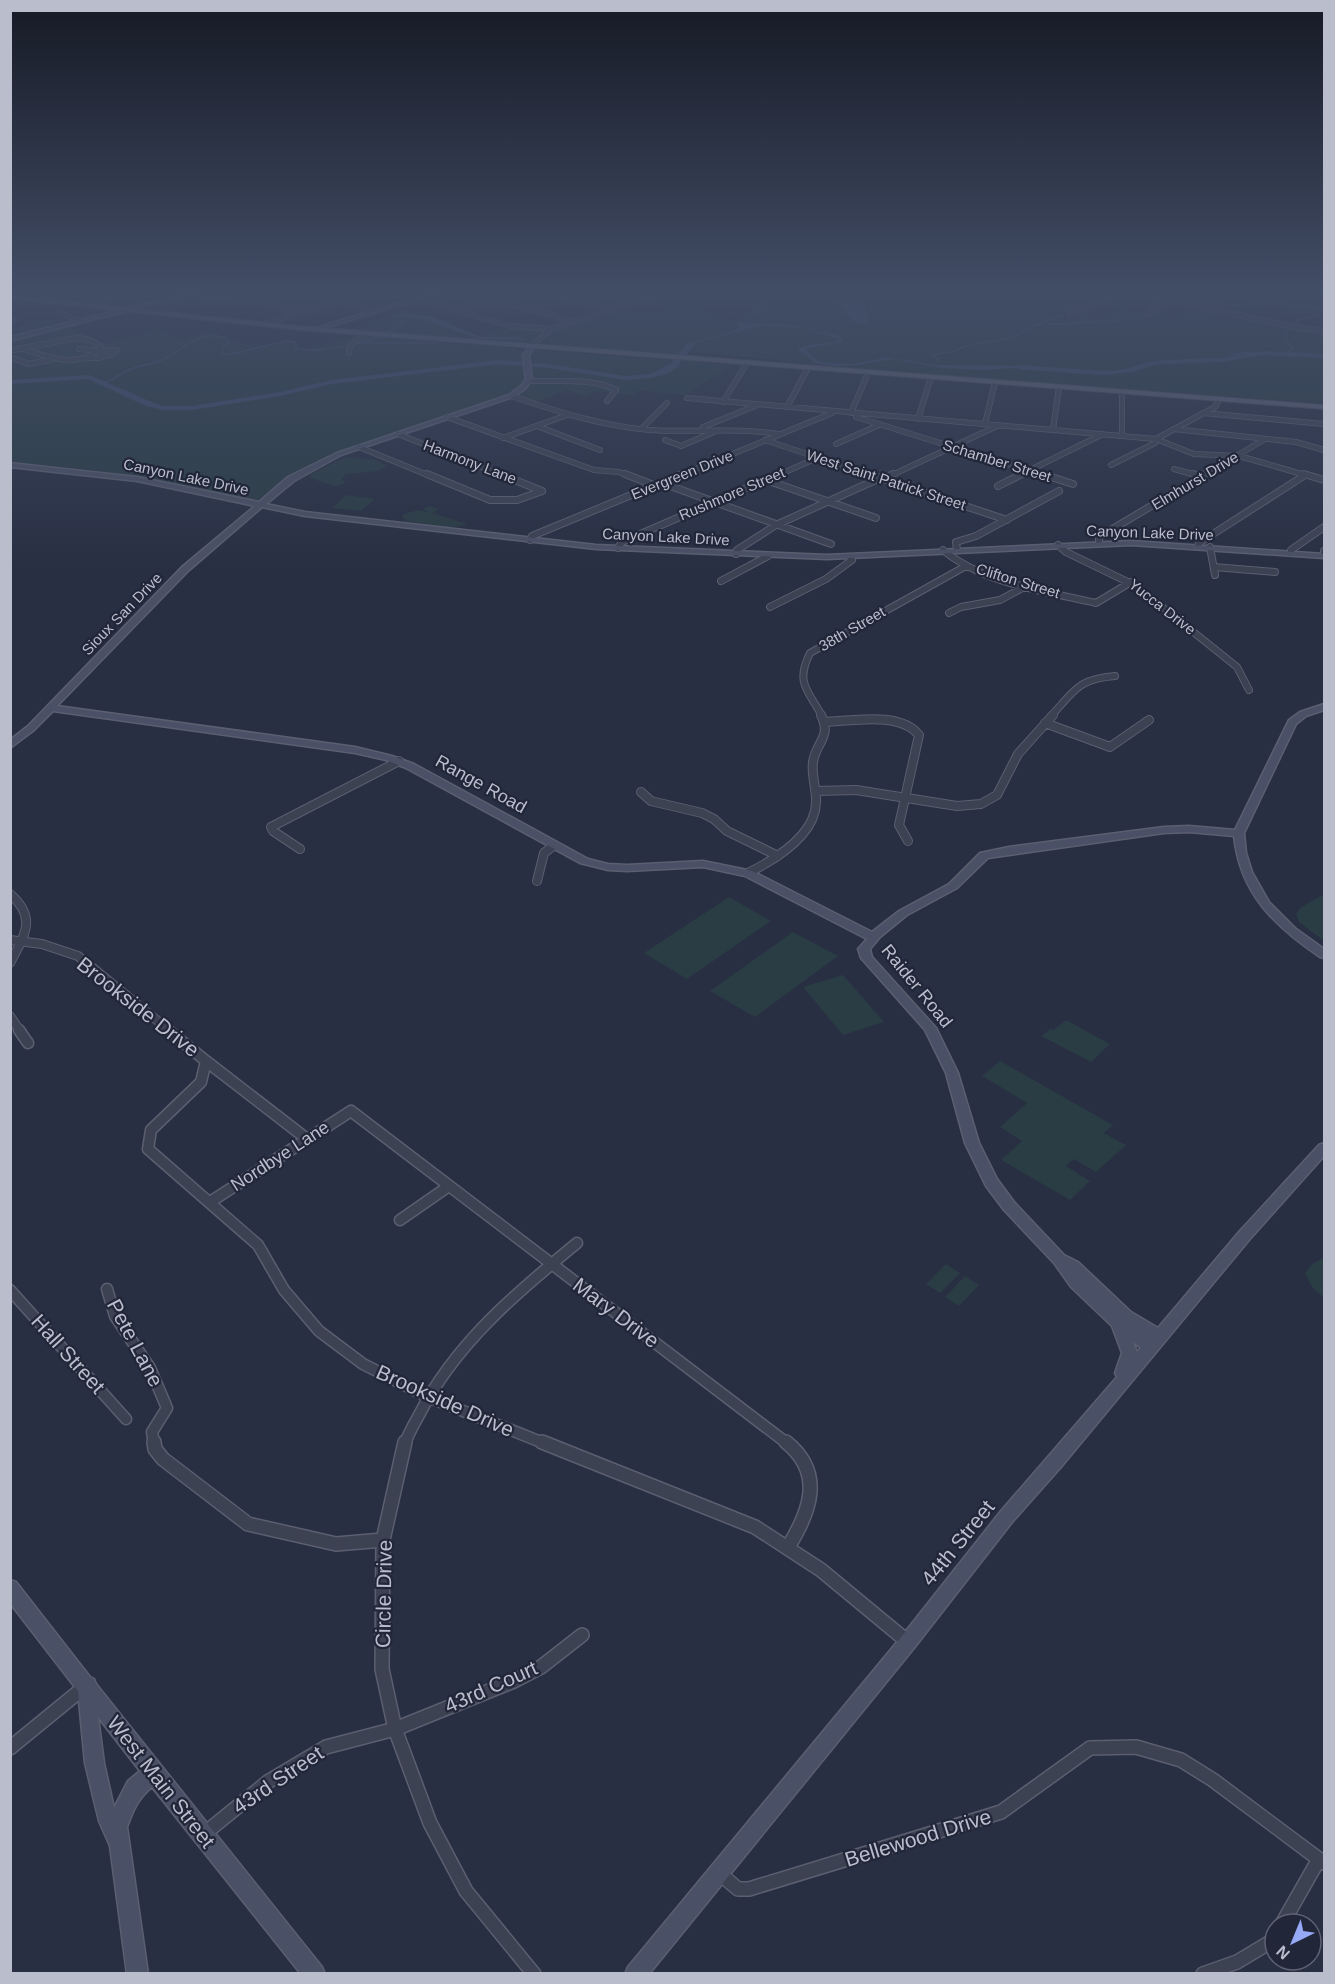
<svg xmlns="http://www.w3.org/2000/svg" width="1335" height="1984" font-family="Helvetica,sans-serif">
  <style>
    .green { fill: #2a3c44 }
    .water { fill: #3f4a6b }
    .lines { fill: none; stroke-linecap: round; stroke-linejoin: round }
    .stream { stroke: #3f4a6b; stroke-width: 1.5 }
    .river { fill: #3f4a6b; fill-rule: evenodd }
    .street-far4-casing { stroke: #5b5f70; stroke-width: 6 }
    .street-far3-casing { stroke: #5b5f70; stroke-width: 8 }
    .street-far2-casing { stroke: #5b5f70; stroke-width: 10 }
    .street-far1-casing { stroke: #5b5f70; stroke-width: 13 }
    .street-casing { stroke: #5b5f70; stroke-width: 16 }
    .secondary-casing { stroke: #5b5f70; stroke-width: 3 }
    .primary-casing { stroke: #464a5c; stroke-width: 2 }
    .street-far4 { stroke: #3c4252; stroke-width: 4.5 }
    .street-far3 { stroke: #3c4252; stroke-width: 6 }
    .street-far2 { stroke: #3c4252; stroke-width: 8 }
    .street-far1 { stroke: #3c4252; stroke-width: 10 }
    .street { stroke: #3c4252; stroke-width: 13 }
    .secondary { fill: #4a5065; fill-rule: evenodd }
    .primary { fill: #5a6072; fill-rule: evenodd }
    .labels { text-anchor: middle; stroke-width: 4.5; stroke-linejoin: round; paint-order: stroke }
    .far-street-label { font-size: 15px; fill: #babdcc; stroke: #212638 }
    .street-label { font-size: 18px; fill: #babdcc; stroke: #212638 }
    .near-street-label { font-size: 21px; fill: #babdcc; stroke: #212638 }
  </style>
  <rect width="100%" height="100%" fill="#282f43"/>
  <path class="green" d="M712 292H1103L1113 294 1071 312 1094 317H1105L1121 310 1142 315 1149 312 1176 317 1198 307 1293 329 1324 333V403L817 367 818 365 686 351 682 356 540 344 559 329 609 312 675 311 690 308 735 321 762 305 764 300 757 298 748 301Z
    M65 317 73 321 11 337V328Z
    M390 317 422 319 472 336 509 328 545 331 531 344 347 330Z
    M67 327 106 343 158 329 182 339 211 331C228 339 247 348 266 346 284 344 280 339 299 345L298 352 357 335 514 348 523 352 526 380 518 389 506 395 325 458 289 476 256 501C174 483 94 466 11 463V343Z
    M535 350 733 365 685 395 640 390 634 395 593 391 587 397 567 390 536 402 516 395C539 381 535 379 530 355Z
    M346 457 375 460 388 466 376 471 346 474 341 479 346 483 335 486 310 478 311 474Z
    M346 495 375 499 361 511 332 508Z
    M429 506 439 509 433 513 467 524C450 531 424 523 405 521L402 515 417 510 429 512 423 509Z
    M1324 894V941L1299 922 1296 914 1300 908Z
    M729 897 771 921 687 979 644 953Z
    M793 932 838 956 755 1017 710 991Z
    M843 975 884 1022 843 1035 803 987Z
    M1066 1020 1110 1044 1091 1062 1041 1036 1050 1029 1053 1030Z
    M1000 1061 1113 1125 1104 1133 1126 1145 1096 1172 1074 1159 1066 1166 1090 1181 1070 1200 1001 1160 1022 1141 1000 1127 1027 1103 982 1076Z
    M1324 1258V1298L1312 1287 1305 1273 1312 1264Z
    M946 1264 960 1273 940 1293 926 1284Z
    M965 1276 979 1285 959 1306 945 1297Z"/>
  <path class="water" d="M844 297 862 299 870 324C854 327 845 313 838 301Z
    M404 313 434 317 480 337H517L529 340 480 339 422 319 389 316Z
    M738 323 785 324 840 336 843 341 839 343 807 348 806 350 818 361 828 363 854 364 887 357 935 365 1026 366 1110 371 1126 369 1148 362 1221 357 1242 352H1295L1324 355 1253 353 1158 364 1132 372 1103 375 1015 368 983 370 944 368 893 359 857 365 835 366 815 363 797 349 808 345 836 342 839 339 802 328 759 326 695 343 685 355H680L689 343 729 333 740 327 736 324Z"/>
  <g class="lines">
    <path class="stream" d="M1173 292 1198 300
      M826 295 830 292
      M1205 301 1221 303
      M1228 305 1283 304 1324 309
      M746 317 763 308 769 300 758 292
      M1291 324 1300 319 1324 314
      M1038 325 1119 321
      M387 332 403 323 402 319
      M363 342 381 337
      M359 343H437
      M975 344 1011 338 1035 325 1062 315
      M958 349 970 345
      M1286 354 1293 348 1285 339 1287 328
      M939 360 932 355 955 351
      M104 382C114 380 119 374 129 370 139 365 150 365 160 361 187 349 194 329 227 338L228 342 222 349 223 354 227 355 286 341 296 343V349L320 350 344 346"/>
    <path class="river" d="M687 343 694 345 676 368 667 374 650 378 625 380 549 368 499 364 332 384 280 396 192 410H163L146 406 88 379 10 384V380L89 375 152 402 163 406H192L280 392 332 380 499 360 549 364 625 376 650 374 670 364Z
      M1262 351 1324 354V358L1262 355 1222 362 1163 364 1159 362 1163 360 1222 358Z
      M1021 365 1084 370 1088 372 1084 374 1018 369 1017 367Z"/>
    <g class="street-far4-casing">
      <path id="street-far4" d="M306 292 370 312
        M397 292 509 326 552 329 653 296
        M547 292 610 310
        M637 292 653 296
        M1132 292 1293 327 1324 331
        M1320 292 1324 295
        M192 293 205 297 264 303 295 313
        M35 299 54 292
        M82 304 121 292
        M1190 304 1219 292
        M456 309C501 298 528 308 571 321
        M59 313 81 321
        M1070 314 1123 292
        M1148 314 1173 301
        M10 321 14 320
        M264 324 337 302
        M532 346 551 329
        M79 349 93 350 103 355 100 358H88
        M10 351C22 347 35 346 47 344 67 340 83 332 101 347 79 371 46 356 21 348
        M99 351 117 350 113 354 103 356
        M349 353 350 346 366 333
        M10 357 29 364 50 360
        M529 381C556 382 592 377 616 390L607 401
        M1122 393V435
        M511 396C556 411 601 426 649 430 692 433 735 427 778 434
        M687 398 1156 439 1194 454 1239 456 1309 476
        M723 402 747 363
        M787 407 808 368
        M851 413 868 373
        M1203 413 1324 424
        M447 417 594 470 619 472 629 476
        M856 417 1047 476
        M918 419 931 377
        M985 424 995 382
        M537 426 600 450
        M703 427 755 406
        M641 429 667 403
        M1174 429 1296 442 1324 450
        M1053 430 1059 387
        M398 434 504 476
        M503 438 567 415
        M665 440 681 446 714 432
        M765 440 873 476
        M836 444 879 425
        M359 447 430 476
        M1111 465 1155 443 1156 439 1215 407 1219 400
        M1174 469 1199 476
        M679 476 832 413
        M776 476 817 458
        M890 476 997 426
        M1018 476 1103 434
        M1203 476 1265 439"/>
    </g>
    <g class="street-far3-casing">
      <path id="street-far3" d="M427 474 490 500H517L542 491
        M500 474 542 491
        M625 474 656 486
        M869 474 1007 520
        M1042 474 1073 484
        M1193 474 1203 477
        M1304 474 1324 480
        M883 479 893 474
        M766 480 876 518
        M662 483 831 544
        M998 486 1022 474
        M530 540 532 536 682 474
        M1099 543V537L1205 474
        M1058 545 1066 552 1136 586 1237 667 1249 690
        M1198 546 1199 543 1305 475
        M1210 547 1215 575
        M618 548 622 542 779 474
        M943 550C984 584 1045 591 1096 603L1131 582
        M957 550 956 542 976 536 1059 491
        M1324 551V555
        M1291 553V550L1324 527
        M736 554 737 550 776 525 880 478
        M1214 567 1275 572
        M721 581 768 556
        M770 607 826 579 852 560 850 557
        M949 613 961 607 1000 600 1026 586
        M822 716C808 690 795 683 810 653L966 566
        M1051 716C1075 690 1078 679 1115 676"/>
    </g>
    <g class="street-far2-casing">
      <path id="street-far2" d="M824 722C852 721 900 711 919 735L899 825 908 841
        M1045 723 1110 747 1149 720
        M815 791 856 790 957 806 981 804 997 795 1018 754 1053 715
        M641 792 651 801 702 813 714 819 727 831 778 856
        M300 849 273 831 271 827 399 761
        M748 873C774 860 815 836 816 803 817 789 811 776 813 762 816 742 832 737 821 715
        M537 881 544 853 553 846
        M10 894C38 918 24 936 10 963
        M10 940 42 944 78 956 170 1031
        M10 1016 20 1031"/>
    </g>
    <g class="street-far1-casing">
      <path id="street-far1" d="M19 1030 28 1043
        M168 1030 206 1061 201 1082 151 1130 148 1149 258 1245 284 1290 319 1331 363 1364 428 1397 546 1444
        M206 1061 307 1139
        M210 1202 351 1111 788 1444
        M400 1220 449 1186
        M107 1289 115 1316 150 1368 167 1408 152 1432 154 1444
        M10 1290 126 1419
        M405 1444C408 1434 414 1424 419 1415 455 1344 516 1293 577 1243"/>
    </g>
    <g class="street-casing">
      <path id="street" d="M154 1442 155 1449 163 1459 248 1524 336 1544 383 1540
        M405 1442 383 1540 382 1669 395 1729 430 1823 466 1891 534 1974
        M542 1442 755 1527 821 1570 908 1642
        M786 1442C825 1473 810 1512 788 1547
        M10 1748 87 1685
        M204 1834 269 1781 326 1747 395 1729 514 1681 541 1667 582 1635
        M718 1872 738 1889H749L1001 1812 1090 1748 1136 1747 1181 1760 1213 1780 1324 1863
        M1282 1924 1319 1859
        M1203 1974 1237 1962 1272 1941 1275 1936"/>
    </g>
    <g class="secondary-casing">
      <path id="secondary" d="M193 292H201L10 341V337Z
        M436 292H444L317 330 312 329Z
        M532 344 535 346 529 355 532 379 526 388 513 397 341 455 294 481 266 504 305 512 596 545 827 555 1131 541 1324 554V558L1131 545 827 559 596 549 305 516 262 507 188 571 57 706 355 747 392 756 414 764 588 859 608 864 627 865 703 861 752 871 872 932 899 911 949 884 980 853 1009 847 1164 827 1189 826 1235 830 1289 720 1300 712 1324 704V710L1306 716 1296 724 1244 833 1246 853 1252 872 1269 902 1296 929 1324 949V958L1320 957C1274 926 1240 893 1234 836L1189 832 1164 833 988 858 957 888 907 915 880 937 870 949 872 957 936 1028 958 1073 979 1143 997 1179 1014 1202 1064 1255 1078 1262 1131 1312 1158 1328 1239 1232 1319 1145 1324 1143V1156L1249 1240 1061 1467 1013 1521 914 1648 649 1974H625L628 1967 902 1636 1001 1511 1117 1377 1115 1373 1122 1353 1112 1326 1071 1287 1054 1263 1004 1210 986 1186 965 1143 946 1073 925 1030 861 958 858 949 867 939 745 876 703 867 627 871 608 870 580 863 406 768 386 760 355 753 53 711 34 730 10 748V740L28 726 182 567 255 506 137 481 10 467V463L137 477 259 502 288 477 337 453 509 395 521 386 526 379 523 355ZM1133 1342 1141 1348 1137 1352Z
        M10 1580 16 1582 90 1677 94 1679 96 1684 322 1967 325 1974H301L152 1787C138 1798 133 1811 127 1827L148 1974H127L110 1846 99 1821 85 1763 78 1691 10 1603ZM98 1717 140 1771 128 1781 114 1808 104 1763Z"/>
    </g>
    <g class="primary-casing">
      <path id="primary" d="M10 295 299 326 1324 405V409L299 330 10 299Z"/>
    </g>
    <use href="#street-far4" class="street-far4"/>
    <use href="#street-far3" class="street-far3"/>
    <use href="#street-far2" class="street-far2"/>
    <use href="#street-far1" class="street-far1"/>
    <use href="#street" class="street"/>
    <use href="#secondary" class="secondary"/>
    <use href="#primary" class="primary"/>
  </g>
  <linearGradient id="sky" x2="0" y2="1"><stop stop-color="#161a25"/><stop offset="0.51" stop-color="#424d66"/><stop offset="1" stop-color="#424d66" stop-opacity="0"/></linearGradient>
  <rect width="1335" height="569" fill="url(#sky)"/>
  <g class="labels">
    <g class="far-street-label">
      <text transform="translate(997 461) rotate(17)" y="5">Schamber Street</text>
      <text transform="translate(470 462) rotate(21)" y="5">Harmony Lane</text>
      <text transform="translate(682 475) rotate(-22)" y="5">Evergreen Drive</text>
      <text transform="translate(186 477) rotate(12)" y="5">Canyon Lake Drive</text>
      <text transform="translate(886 480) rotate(18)" y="5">West Saint Patrick Street</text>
      <text transform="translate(1195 481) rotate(-31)" y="5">Elmhurst Drive</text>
      <text transform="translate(732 494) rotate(-23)" y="5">Rushmore Street</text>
      <text transform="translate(1150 533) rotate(2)" y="5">Canyon Lake Drive</text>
      <text transform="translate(666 537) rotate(3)" y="5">Canyon Lake Drive</text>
      <text transform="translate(1018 581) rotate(17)" y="5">Clifton Street</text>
      <text transform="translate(1162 607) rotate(38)" y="5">Yucca Drive</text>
      <text transform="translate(122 614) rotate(-46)" y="5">Sioux San Drive</text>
      <text transform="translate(852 629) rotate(-30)" y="5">38th Street</text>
    </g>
    <g class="street-label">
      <text transform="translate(481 784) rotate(29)" y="6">Range Road</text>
      <text transform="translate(917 986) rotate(51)" y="6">Raider Road</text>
      <text transform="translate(280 1156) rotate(-33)" y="6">Nordbye Lane</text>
    </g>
    <g class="near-street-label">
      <text transform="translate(138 1007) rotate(38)" y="7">Brookside Drive</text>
      <text transform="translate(616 1313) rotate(37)" y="7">Mary Drive</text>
      <text transform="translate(135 1343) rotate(62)" y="7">Pete Lane</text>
      <text transform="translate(68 1354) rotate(48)" y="7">Hall Street</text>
      <text transform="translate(445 1401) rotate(24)" y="7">Brookside Drive</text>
      <text transform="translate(958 1543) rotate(-51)" y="7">44th Street</text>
      <text transform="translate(384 1594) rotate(-89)" y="7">Circle Drive</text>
      <text transform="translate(491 1687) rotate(-24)" y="7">43rd Court</text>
      <text transform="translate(278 1780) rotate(-34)" y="7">43rd Street</text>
      <text transform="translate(161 1782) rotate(52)" y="7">West Main Street</text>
      <text transform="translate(918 1838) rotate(-17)" y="7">Bellewood Drive</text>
    </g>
  </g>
  <rect width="1335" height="1984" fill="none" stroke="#babdcc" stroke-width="24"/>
  <g transform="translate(1293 1942) rotate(223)"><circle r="28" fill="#212638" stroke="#5e6273" stroke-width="1.5"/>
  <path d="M0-4.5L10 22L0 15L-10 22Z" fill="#95a9f6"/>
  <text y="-9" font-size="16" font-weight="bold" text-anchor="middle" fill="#babdcc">N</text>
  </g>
</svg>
